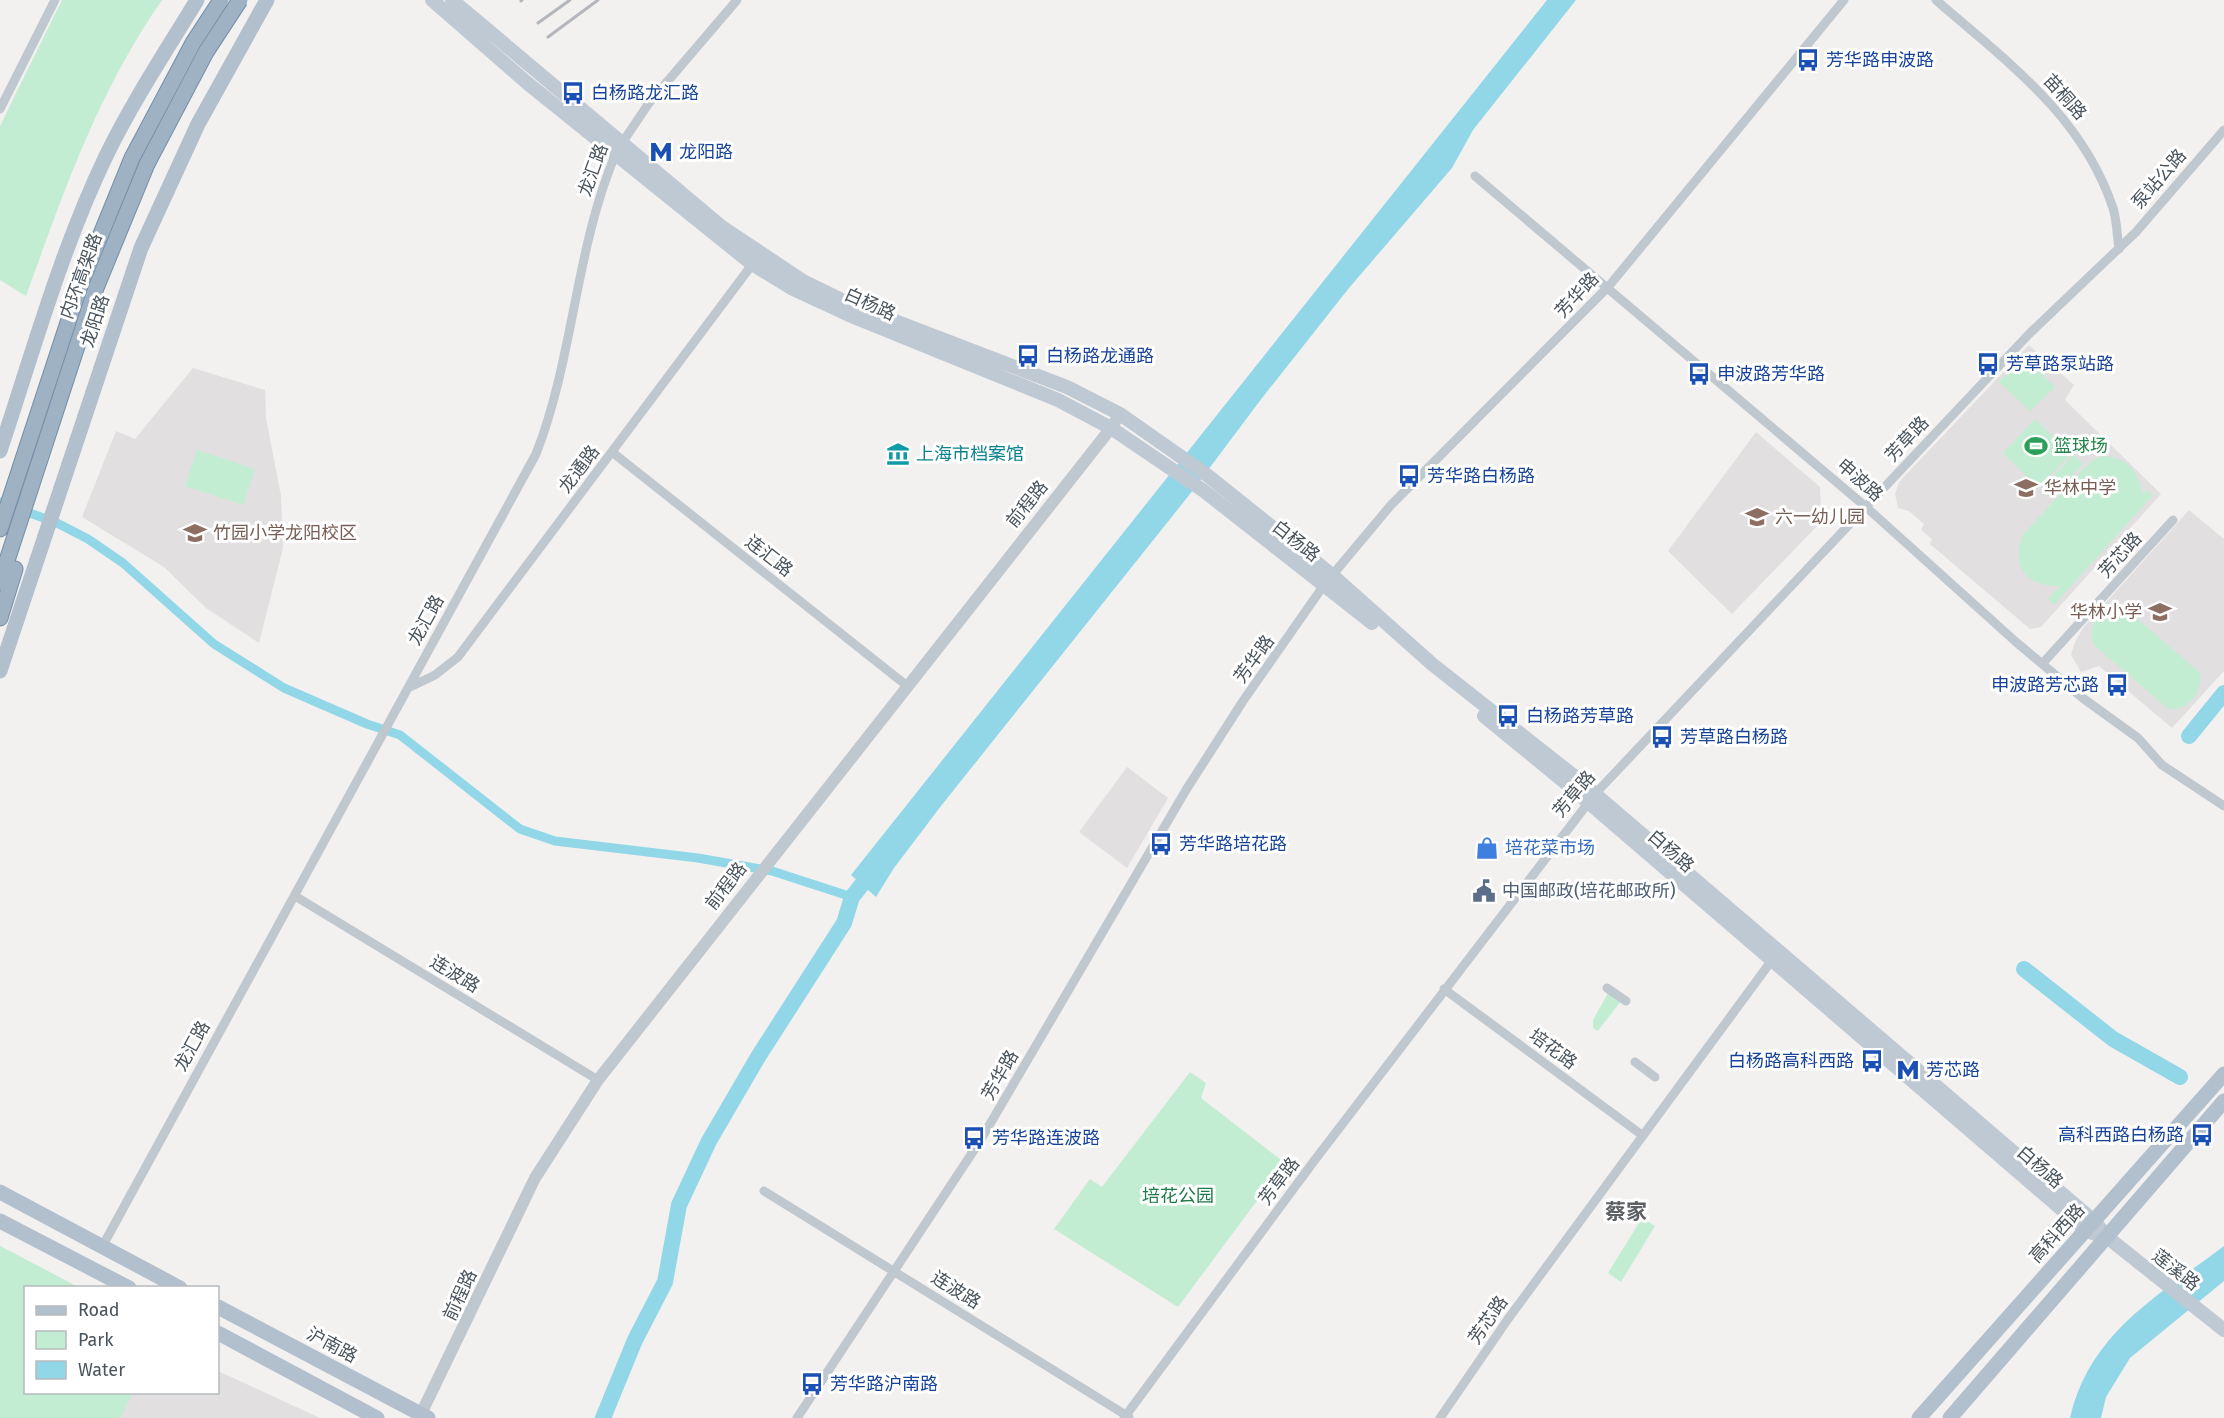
<svg xmlns="http://www.w3.org/2000/svg" width="2224" height="1418" font-family="'Fira Sans','Noto Sans SC',sans-serif">
  <style>
    .education { fill: #e1dfe0 }
    .green { fill: #c2edd2 }
    .water { fill: #92d7e7 }
    .lines { fill: none; stroke-linecap: round; stroke-linejoin: round }
    .canal { stroke: #92d7e7; stroke-width: 9 }
    .river { stroke: #92d7e7; stroke-width: 16 }
    .trunk-casing { stroke: #768fa8; stroke-width: 17 }
    .minor { stroke: #bfc8ce; stroke-width: 9 }
    .tertiary { stroke: #bfc8ce; stroke-width: 12 }
    .secondary { stroke: #bfc9d3; stroke-width: 14 }
    .primary { stroke: #b2c0cd; stroke-width: 15 }
    .trunk { stroke: #9eb2c4; stroke-width: 15 }
    .rail { stroke: #b3b6ba; stroke-width: 3 }
    .trunk-bridge-casing { stroke: #768fa8; stroke-width: 17; stroke-linecap: butt }
    .trunk-bridge { stroke: #9eb2c4; stroke-width: 15 }
    .labels { text-anchor: middle; stroke-width: 6; stroke-linejoin: round; paint-order: stroke }
    .transit-label { font-size: 18px; fill: #164399; stroke: #fff; text-anchor: start }
    .street-label { font-size: 18px; fill: #49545d; stroke: #fff }
    .leisure-label { font-size: 18px; fill: #27864d; stroke: #fff; text-anchor: start }
    .culture-label { font-size: 18px; fill: #0d838f; stroke: #fff; text-anchor: start }
    .education-label { font-size: 18px; fill: #785e54; stroke: #fff; text-anchor: start }
    .shop-label { font-size: 18px; fill: #366cbe; stroke: #fff; text-anchor: start }
    .service-label { font-size: 18px; fill: #4e5e75; stroke: #fff; text-anchor: start }
    .park-label { font-size: 18px; fill: #1d7b4a; stroke: #fff }
    .quarter-label { font-size: 21px; font-weight: bold; fill: #5d6165; stroke: #fff }
  </style>
  <rect width="100%" height="100%" fill="#f3f0f0"/>
  <path class="education" d="M2029 345 2074 385 2065 400 2161 494 2041 627 2030 629 1930 544 1932 539 1921 530 1924 524 1909 511 1898 508 1895 494 1899 482Z
    M193 368 265 390 266 418 281 496 283 548 259 643 206 608 164 567 82 517 116 431 135 439Z
    M1756 432 1820 487 1821 509 1818 525 1732 614 1668 551Z
    M2189 510 2224 539V671L2172 728 2099 666 2081 672 2071 655 2075 642 2083 628Z
    M1127 767 1168 798 1127 868 1079 832Z
    M0 1246 78 1287 26 1288V1392H218V1371L320 1418H0Z"/>
  <path class="green" d="M62 0H162C98 92 64 191 26 296L0 280V126Z
    M2023 356 2055 387 2030 411 1999 382Z
    M2035 419 2071 454 2038 488 2003 453Z
    M197 450 255 469 243 505 185 486Z
    M2073 455 2083 464 2063 486 2053 477Z
    M2102 456C2126 457 2139 470 2142 494L2147 490 2153 495 2054 605 2048 599 2060 586C2027 587 2010 566 2023 535L2090 462Z
    M2112 606 2125 608 2200 673C2203 691 2187 714 2167 708L2094 645C2086 629 2097 614 2112 606Z
    M1608 993 1620 1002 1598 1031 1593 1028V1020Z
    M1190 1072 1206 1083 1201 1098 1285 1163 1178 1307 1054 1229 1090 1179 1102 1187Z
    M1642 1218 1655 1226 1621 1282 1608 1273Z
    M0 1246 78 1287 26 1288V1392L133 1393 120 1418H0Z"/>
  <path class="water" d="M1547 0H1576L1473 130 1452 168 1349 288 1262 398 1190 494 941 806 894 868 876 897 851 875Z
    M2224 1246V1281L2130 1358 2106 1397 2101 1418H2070C2089 1333 2159 1295 2224 1246Z"/>
  <g class="lines">
    <path class="canal" d="M0 502 57 523 88 539 123 563 214 644 284 688 367 724 400 735 520 829 555 841 698 858 772 871 852 897"/>
    <path class="river" d="M2189 736 2224 693
      M2024 969 2113 1039 2180 1077
      M603 1418 635 1340 665 1282 679 1205 709 1141 758 1057 844 923 852 897 875 868"/>
    <g class="trunk-casing">
      <path id="trunk" d="M0 529 81 283 132 158
        M0 582 96 288 147 164
        M0 618 15 569"/>
    </g>
    <path class="minor" d="M1936 0C2007 62 2082 115 2113 208 2117 220 2117 236 2119 249
      M0 109 55 0
      M622 143 649 103 737 0
      M1475 176 1866 507 2016 642 2084 699 2138 738 2162 765 2224 806
      M612 452 906 685
      M2042 664 2173 520
      M410 687 435 675 458 657 760 254
      M295 896 598 1080
      M1607 988 1626 1001
      M1444 989 1642 1135
      M1635 1062 1655 1077
      M764 1191 1129 1417
      M102 1247 536 454C574 357 575 249 616 153
      M797 1418 980 1141 1186 790 1243 701 1324 585 1391 505 1609 286 1844 0
      M1124 1418 1314 1161 1595 794 2029 334 2136 232 2224 130
      M1440 1418 1508 1319 1775 956"/>
    <path class="tertiary" d="M419 1418 535 1178 598 1080 1111 428 1120 414"/>
    <path class="secondary" d="M432 0 526 82 752 264 793 289 849 315 1058 400 1111 428 1204 491 1372 623
      M452 0 722 227 803 281 848 303 1067 387 1120 414 1207 475 1332 575 1432 664 1574 776 2094 1221 2107 1237 2224 1330
      M1484 716 1567 784 2087 1231 2096 1234"/>
    <path class="primary" d="M0 451C33 352 61 249 107 154 133 101 166 51 197 0
      M0 671 141 248 198 124 267 0
      M0 1192 180 1288
      M0 1221 129 1288
      M218 1307 428 1418
      M218 1333 377 1418
      M1919 1418 2224 1074
      M1950 1418 2224 1101"/>
    <use href="#trunk" class="trunk"/>
    <path class="rail" d="M521 1 522 0
      M538 23 570 0
      M548 37 598 0"/>
    <g class="trunk-bridge-casing">
      <path id="trunk-bridge" d="M132 158 193 43 221 0
        M147 164 206 52 240 0"/>
    </g>
    <use href="#trunk-bridge" class="trunk-bridge"/>
  </g>
  <defs>
    <g id="bus-bare" transform="scale(1.8)"><path d="M-5-6H5V4H4V6H2V4H-2V6H-4V4H-5ZM-3.5-4V0h7V-4ZM-3.5 1.2v1.5H-2V1.2ZM2 1.2v1.5H3.5V1.2Z" fill="#1a4fb4" stroke="#fff" stroke-width="2.5" paint-order="stroke"/></g>
    <g id="metro-bare" transform="scale(1.8)"><path d="M-5.5 5V-5H-3L0 0L3-5H5.5V5H3V-.5L0 4L-3-.5V5Z" fill="#1a4fb4" stroke="#fff" stroke-width="2.5" paint-order="stroke"/></g>
    <g id="stadium-bare" transform="scale(1.8)"><path d="M0-5a6.5 5 0 1 0 0 10a6.5 5 0 1 0 0-10ZM-3.5-1.8h7v3.6h-7Z" fill="#2e9e5b" stroke="#fff" stroke-width="2.5" paint-order="stroke"/></g>
    <g id="museum-bare" transform="scale(1.8)"><path d="M0-6L6-3V-2H-6V-3ZM-5-1h2V3h-2ZM-1-1h2V3h-2ZM3-1h2V3H3ZM-6 4H6V6H-6Z" fill="#0f9aa8" stroke="#fff" stroke-width="2.5" paint-order="stroke"/></g>
    <g id="school-bare" transform="scale(1.8)"><path d="M0-5L7-2L0 1L-7-2ZM-4 1L0 2.5L4 1V4Q0 6-4 4Z" fill="#8d6e63" stroke="#fff" stroke-width="2.5" paint-order="stroke"/></g>
    <g id="shop-bare" transform="scale(1.8)"><path d="M-5-2.5h2.3a2.7 3.5 0 0 1 5.4 0H5L5.5 6h-11ZM-1.5-2.5h3a1.5 2.3 0 0 0-3 0Z" fill="#3f7fe0" stroke="#fff" stroke-width="2.5" paint-order="stroke"/></g>
    <g id="civic-bare" transform="scale(1.8)"><path d="M-.6-6.5H3V-4.5H.6V-3L4-1V1h2V6H-6V1h2V-1L-.6-3ZM-1.2 2.5V6h2.4V2.5Z" fill="#5c6f8a" stroke="#fff" stroke-width="2.5" paint-order="stroke"/></g>
  </defs>
  <g fill-rule="evenodd">
    <use href="#bus-bare" x="1808" y="60"/>
    <use href="#bus-bare" x="573" y="93"/>
    <use href="#metro-bare" x="661" y="152"/>
    <use href="#bus-bare" x="1028" y="356"/>
    <use href="#bus-bare" x="1988" y="364"/>
    <use href="#bus-bare" x="1699" y="374"/>
    <use href="#stadium-bare" x="2036" y="446"/>
    <use href="#museum-bare" x="898" y="454"/>
    <use href="#bus-bare" x="1409" y="476"/>
    <use href="#school-bare" x="2026" y="488"/>
    <use href="#school-bare" x="1757" y="517"/>
    <use href="#school-bare" x="195" y="533"/>
    <use href="#school-bare" x="2160" y="612"/>
    <use href="#bus-bare" x="2117" y="685"/>
    <use href="#bus-bare" x="1508" y="716"/>
    <use href="#bus-bare" x="1662" y="737"/>
    <use href="#bus-bare" x="1161" y="844"/>
    <use href="#shop-bare" x="1487" y="848"/>
    <use href="#civic-bare" x="1484" y="891"/>
    <use href="#bus-bare" x="1872" y="1061"/>
    <use href="#metro-bare" x="1908" y="1070"/>
    <use href="#bus-bare" x="2202" y="1135"/>
    <use href="#bus-bare" x="974" y="1138"/>
    <use href="#bus-bare" x="812" y="1384"/>
  </g>
  <g class="labels">
    <g class="transit-label">
      <text x="1826" y="66">芳华路申波路</text>
      <text x="591" y="99">白杨路龙汇路</text>
      <text x="679" y="158">龙阳路</text>
      <text x="1046" y="362">白杨路龙通路</text>
      <text x="2006" y="370">芳草路泵站路</text>
      <text x="1717" y="380">申波路芳华路</text>
      <text x="1427" y="482">芳华路白杨路</text>
      <text x="2099" y="691" text-anchor="end">申波路芳芯路</text>
      <text x="1526" y="722">白杨路芳草路</text>
      <text x="1680" y="743">芳草路白杨路</text>
      <text x="1179" y="850">芳华路培花路</text>
      <text x="1854" y="1067" text-anchor="end">白杨路高科西路</text>
      <text x="1926" y="1076">芳芯路</text>
      <text x="2184" y="1141" text-anchor="end">高科西路白杨路</text>
      <text x="992" y="1144">芳华路连波路</text>
      <text x="830" y="1390">芳华路沪南路</text>
    </g>
    <g class="street-label">
      <text transform="translate(2065 97) rotate(48)" y="6">苗桐路</text>
      <text transform="translate(593 170) rotate(-70)" y="6">龙汇路</text>
      <text transform="translate(2159 179) rotate(-49)" y="6">泵站公路</text>
      <text transform="translate(81 276) rotate(-70)" y="6">内环高架路</text>
      <text transform="translate(1577 295) rotate(-47)" y="6">芳华路</text>
      <text transform="translate(870 304) rotate(24)" y="6">白杨路</text>
      <text transform="translate(95 321) rotate(-72)" y="6">龙阳路</text>
      <text transform="translate(1907 439) rotate(-47)" y="6">芳草路</text>
      <text transform="translate(579 469) rotate(-53)" y="6">龙通路</text>
      <text transform="translate(1860 480) rotate(41)" y="6">申波路</text>
      <text transform="translate(1027 504) rotate(-51)" y="6">前程路</text>
      <text transform="translate(1296 541) rotate(38)" y="6">白杨路</text>
      <text transform="translate(2120 555) rotate(-48)" y="6">芳芯路</text>
      <text transform="translate(769 556) rotate(38)" y="6">连汇路</text>
      <text transform="translate(426 620) rotate(-61)" y="6">龙汇路</text>
      <text transform="translate(1254 659) rotate(-54)" y="6">芳华路</text>
      <text transform="translate(1574 794) rotate(-50)" y="6">芳草路</text>
      <text transform="translate(1671 851) rotate(41)" y="6">白杨路</text>
      <text transform="translate(726 886) rotate(-52)" y="6">前程路</text>
      <text transform="translate(455 974) rotate(31)" y="6">连波路</text>
      <text transform="translate(192 1046) rotate(-61)" y="6">龙汇路</text>
      <text transform="translate(1553 1049) rotate(36)" y="6">培花路</text>
      <text transform="translate(1000 1075) rotate(-60)" y="6">芳华路</text>
      <text transform="translate(2040 1167) rotate(41)" y="6">白杨路</text>
      <text transform="translate(1279 1181) rotate(-53)" y="6">芳草路</text>
      <text transform="translate(2057 1233) rotate(-48)" y="6">高科西路</text>
      <text transform="translate(2176 1270) rotate(38)" y="6">莲溪路</text>
      <text transform="translate(956 1290) rotate(32)" y="6">连波路</text>
      <text transform="translate(460 1295) rotate(-65)" y="6">前程路</text>
      <text transform="translate(1488 1320) rotate(-55)" y="6">芳芯路</text>
      <text transform="translate(332 1345) rotate(28)" y="6">沪南路</text>
    </g>
    <g class="leisure-label">
      <text x="2054" y="452">篮球场</text>
    </g>
    <g class="culture-label">
      <text x="916" y="460">上海市档案馆</text>
    </g>
    <g class="education-label">
      <text x="2044" y="494">华林中学</text>
      <text x="1775" y="523">六一幼儿园</text>
      <text x="213" y="539">竹园小学龙阳校区</text>
      <text x="2142" y="618" text-anchor="end">华林小学</text>
    </g>
    <g class="shop-label">
      <text x="1505" y="854">培花菜市场</text>
    </g>
    <g class="service-label">
      <text x="1502" y="897">中国邮政(培花邮政所)</text>
    </g>
    <g class="park-label">
      <text x="1178" y="1202">培花公园</text>
    </g>
    <g class="quarter-label">
      <text x="1626" y="1219">蔡家</text>
    </g>
  </g>
  <rect x="24" y="1286" width="195" height="108" fill="#ffffff" stroke="#b6bbbe" stroke-width="1.5"/>
  <rect x="36" y="1306" width="30" height="9" fill="#b2c0cd" stroke="#b6bbbe" stroke-width="1.5"/>
  <text x="78" y="1316" font-size="18" fill="#49545d">Road</text>
  <rect x="36" y="1331" width="30" height="18" fill="#c2edd2" stroke="#b6bbbe" stroke-width="1.5"/>
  <text x="78" y="1346" font-size="18" fill="#49545d">Park</text>
  <rect x="36" y="1361" width="30" height="18" fill="#92d7e7" stroke="#b6bbbe" stroke-width="1.5"/>
  <text x="78" y="1376" font-size="18" fill="#49545d">Water</text>
</svg>
